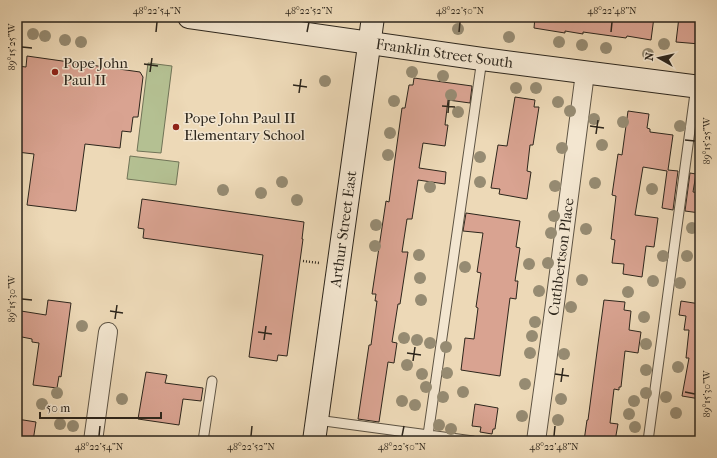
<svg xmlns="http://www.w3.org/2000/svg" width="717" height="458" font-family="'IM FELL French Canon',serif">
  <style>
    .green { fill: #b4c092; stroke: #707357 }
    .building { fill: #d9a391; stroke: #2d261c }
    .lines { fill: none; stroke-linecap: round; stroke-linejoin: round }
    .lane-casing { stroke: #5d5343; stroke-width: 11 }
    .street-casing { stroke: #5d5343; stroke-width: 20 }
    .secondary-casing { stroke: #2d261c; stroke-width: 24 }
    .path { stroke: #2d261c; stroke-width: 2.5; stroke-dasharray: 1 2; stroke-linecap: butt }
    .lane { stroke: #f3e6d0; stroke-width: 9 }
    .street { stroke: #f3e6d0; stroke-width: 18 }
    .secondary { stroke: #f3e6d0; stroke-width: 22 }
    .tree { fill: #968b72 }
    .ticks { fill: none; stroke: #2d261c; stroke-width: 1.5 }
    .poi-dot { fill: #8f2418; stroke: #f3e6d0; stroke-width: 1.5 }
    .labels { text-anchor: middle; stroke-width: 3; stroke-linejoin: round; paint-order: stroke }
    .street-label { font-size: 15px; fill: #2d261c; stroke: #f3e6d0 }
    .poi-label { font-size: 15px; fill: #2d261c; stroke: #f3e6d0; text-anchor: start }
    .neatline { fill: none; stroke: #2d261c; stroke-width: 1.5 }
    .ticks-label { font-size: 10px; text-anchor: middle; fill: #2d261c }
  </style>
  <rect width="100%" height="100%" fill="#edd9b7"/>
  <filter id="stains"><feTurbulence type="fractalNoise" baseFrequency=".005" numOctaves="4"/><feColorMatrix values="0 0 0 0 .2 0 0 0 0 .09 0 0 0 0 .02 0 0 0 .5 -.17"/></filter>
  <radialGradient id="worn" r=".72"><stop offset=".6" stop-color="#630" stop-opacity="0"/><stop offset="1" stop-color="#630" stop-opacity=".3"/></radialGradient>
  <path class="green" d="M148 63 172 66 161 153 137 151Z
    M130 156 179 162 176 185 127 179Z"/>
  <path class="building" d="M535 17H654L651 40 627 36 626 38 583 32V34L565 31V33L534 28Z
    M679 17H700V44L676 42Z
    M27 56 140 72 143 77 138 117H133L131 132 122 131 120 148 85 144 76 211 27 205 34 154 17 152V66L26 67Z
    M414 78 472 86 470 103 448 100 445 125H448L445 146 423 143 419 168 446 172 445 184 418 180 412 219H407L402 252H408L400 304H398L392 342 397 343 394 363 388 362 379 422 358 419 369 345H371L377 301H375L376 294H372L386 201 389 202 402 108H405L409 85H413Z
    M515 97 535 100 534 107H539L533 145H530L527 171 531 172 527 199 499 194 500 189 491 188 498 145 507 146Z
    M628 111 649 114 647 128 650 129V132L673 135 668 170 678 171 673 210 662 208 667 171 643 167 635 215 658 218 654 247 646 246 642 277 623 274 624 264 612 263 615 240 611 239 616 196 612 195 618 154 622 155Z
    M690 173 696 174 693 192 700 193V213L685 211Z
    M142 199 304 222 302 239H303L287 356 278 355 277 361 249 357 263 255 143 238 144 229 138 228Z
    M466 213 520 221 516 247 520 248 515 281H518L516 299 510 298 500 376 461 370 465 338 474 339 478 308 476 307 481 273 477 272 483 233 463 231Z
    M48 300 71 303 61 377 59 376 57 388 33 385 39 343 32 342V339L17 336V324H19L21 311 46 315Z
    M604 300 625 302 624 310 631 311 629 330 641 332 638 353 625 351 621 387H619V390L614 389 610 423 618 424 615 441H584L587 420H588L598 344Z
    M681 301 700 304V399L682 396 689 358H686L689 330H684L686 316 679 315Z
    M146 372 167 375 165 383 203 388 201 401 183 399 179 425 138 419Z
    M475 404 498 408 495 429H493L492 434 480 432 481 427 472 426Z
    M17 419 36 422 33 441H17Z"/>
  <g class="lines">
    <g class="lane-casing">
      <path id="lane" d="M317 420 473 441
        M428 435 482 59
        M203 441 212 381
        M648 441 696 86"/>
    </g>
    <g class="street-casing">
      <g id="street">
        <path d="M93 441 108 332"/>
        <path id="s1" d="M536 441 554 311 585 73"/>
      </g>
    </g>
    <g class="secondary-casing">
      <g id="secondary">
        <path id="s2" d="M189 17 482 59 700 87"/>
        <path id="s3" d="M314 441 373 17"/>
      </g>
    </g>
    <path class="path" d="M303 261 319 263"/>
    <use href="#lane" class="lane"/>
    <use href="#street" class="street"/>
    <use href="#secondary" class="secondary"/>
  </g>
  <g class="tree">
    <circle cx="458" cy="29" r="6"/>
    <circle cx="33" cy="34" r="6"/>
    <circle cx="45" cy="36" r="6"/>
    <circle cx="509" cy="37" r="6"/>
    <circle cx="65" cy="40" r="6"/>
    <circle cx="81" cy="42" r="6"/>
    <circle cx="559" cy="42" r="6"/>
    <circle cx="664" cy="44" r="6"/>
    <circle cx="582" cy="45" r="6"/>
    <circle cx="606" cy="48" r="6"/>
    <circle cx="648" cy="54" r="6"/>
    <circle cx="412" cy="72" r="6"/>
    <circle cx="443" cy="76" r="6"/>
    <circle cx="325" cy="81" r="6"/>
    <circle cx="516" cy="88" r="6"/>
    <circle cx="536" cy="88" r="6"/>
    <circle cx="451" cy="95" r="6"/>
    <circle cx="394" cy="101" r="6"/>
    <circle cx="558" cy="102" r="6"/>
    <circle cx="570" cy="111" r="6"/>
    <circle cx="458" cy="112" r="6"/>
    <circle cx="594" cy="119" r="6"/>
    <circle cx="623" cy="122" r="6"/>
    <circle cx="680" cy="126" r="6"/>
    <circle cx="390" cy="133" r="6"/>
    <circle cx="602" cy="145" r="6"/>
    <circle cx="562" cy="148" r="6"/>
    <circle cx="388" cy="155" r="6"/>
    <circle cx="480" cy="157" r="6"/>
    <circle cx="282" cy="182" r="6"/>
    <circle cx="480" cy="182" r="6"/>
    <circle cx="595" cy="183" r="6"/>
    <circle cx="555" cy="186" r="6"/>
    <circle cx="430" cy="187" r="6"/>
    <circle cx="652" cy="189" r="6"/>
    <circle cx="223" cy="190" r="6"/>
    <circle cx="261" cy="193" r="6"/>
    <circle cx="297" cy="200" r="6"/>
    <circle cx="554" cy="216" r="6"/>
    <circle cx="376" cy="225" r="6"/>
    <circle cx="692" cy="228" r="6"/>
    <circle cx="586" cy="229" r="6"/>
    <circle cx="551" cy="233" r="6"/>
    <circle cx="375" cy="246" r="6"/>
    <circle cx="419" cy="255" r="6"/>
    <circle cx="663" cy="256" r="6"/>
    <circle cx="687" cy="256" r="6"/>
    <circle cx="548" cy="263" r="6"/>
    <circle cx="529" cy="264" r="6"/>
    <circle cx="465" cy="267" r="6"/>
    <circle cx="420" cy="278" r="6"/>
    <circle cx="582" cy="280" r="6"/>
    <circle cx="653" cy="281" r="6"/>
    <circle cx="680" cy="283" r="6"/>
    <circle cx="539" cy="291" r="6"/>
    <circle cx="628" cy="292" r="6"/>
    <circle cx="421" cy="300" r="6"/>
    <circle cx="571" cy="307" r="6"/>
    <circle cx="644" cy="317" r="6"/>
    <circle cx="535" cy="322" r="6"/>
    <circle cx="82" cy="326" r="6"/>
    <circle cx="532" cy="336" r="6"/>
    <circle cx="404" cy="338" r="6"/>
    <circle cx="417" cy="340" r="6"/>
    <circle cx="430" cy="343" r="6"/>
    <circle cx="646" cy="344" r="6"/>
    <circle cx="446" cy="347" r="6"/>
    <circle cx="530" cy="353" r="6"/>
    <circle cx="564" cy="354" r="6"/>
    <circle cx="407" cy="365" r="6"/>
    <circle cx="678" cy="367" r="6"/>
    <circle cx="646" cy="370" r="6"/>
    <circle cx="447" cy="373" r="6"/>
    <circle cx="422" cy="374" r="6"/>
    <circle cx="525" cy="384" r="6"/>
    <circle cx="426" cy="387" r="6"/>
    <circle cx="463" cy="392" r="6"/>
    <circle cx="57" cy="393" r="6"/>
    <circle cx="646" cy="393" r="6"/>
    <circle cx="443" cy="397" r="6"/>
    <circle cx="666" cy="397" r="6"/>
    <circle cx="122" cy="399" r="6"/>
    <circle cx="561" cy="399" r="6"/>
    <circle cx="402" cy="401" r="6"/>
    <circle cx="634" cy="401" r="6"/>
    <circle cx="42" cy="404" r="6"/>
    <circle cx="415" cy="405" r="6"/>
    <circle cx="676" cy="413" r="6"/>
    <circle cx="629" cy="414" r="6"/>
    <circle cx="522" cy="416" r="6"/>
    <circle cx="558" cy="420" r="6"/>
    <circle cx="60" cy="424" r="6"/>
    <circle cx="439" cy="425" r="6"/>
    <circle cx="73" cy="426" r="6"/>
    <circle cx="635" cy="427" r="6"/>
    <circle cx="451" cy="429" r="6"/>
  </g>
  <path class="ticks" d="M156 32 157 22M307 32 309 22M459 32 460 22M611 32 612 22M22 47 32 48M144 64 158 66M150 72 152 58M293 85 307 87M299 93 301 79M442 106 455 107M448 113 449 100M590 126 604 128M596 134 598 120M685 140 695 141M22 299 32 300M110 311 123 313M115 319 117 305M258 332 272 334M264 340 266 326M407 353 421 355M413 361 415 347M555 374 569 376M561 382 563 368M685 392 695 394M99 436 100 426M251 436 252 426M402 436 404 426M554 436 555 426"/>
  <g class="poi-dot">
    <circle cx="55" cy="72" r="4"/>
    <circle cx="176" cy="127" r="4"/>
  </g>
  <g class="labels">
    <g class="street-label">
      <text dy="5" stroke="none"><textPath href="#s2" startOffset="258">Franklin Street South</textPath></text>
      <text dy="5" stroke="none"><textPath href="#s3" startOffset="214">Arthur Street East</textPath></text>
      <text dy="5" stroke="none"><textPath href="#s1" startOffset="186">Cuthbertson Place</textPath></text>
    </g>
    <g class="poi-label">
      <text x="63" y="68">Pope John<tspan x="63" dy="17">Paul II</tspan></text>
      <text x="184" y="123">Pope John Paul II<tspan x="184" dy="17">Elementary School</tspan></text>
    </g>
  </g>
  <rect width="717" height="458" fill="none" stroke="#edd9b7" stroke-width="44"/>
  <g transform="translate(659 58) rotate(278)" stroke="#f3e6d0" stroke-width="3" paint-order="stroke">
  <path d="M0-3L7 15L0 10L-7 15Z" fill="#2d261c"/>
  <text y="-6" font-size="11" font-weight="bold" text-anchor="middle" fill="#2d261c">N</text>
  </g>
  <path d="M40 412v6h121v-6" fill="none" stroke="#2d261c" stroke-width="2"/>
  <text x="46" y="412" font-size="12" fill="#2d261c" stroke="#f3e6d0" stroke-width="3" paint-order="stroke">50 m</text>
  <rect x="22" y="22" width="673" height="414" class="neatline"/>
  <g class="ticks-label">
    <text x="157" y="14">48°22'54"N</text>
    <text x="309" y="14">48°22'52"N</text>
    <text x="460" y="14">48°22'50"N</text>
    <text x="612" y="14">48°22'48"N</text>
    <text transform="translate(11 47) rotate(-90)" y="4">89°15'25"W</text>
    <text transform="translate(706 141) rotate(-90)" y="4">89°15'25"W</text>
    <text transform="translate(11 299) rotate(-90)" y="4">89°15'30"W</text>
    <text transform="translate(706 394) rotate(-90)" y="4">89°15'30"W</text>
    <text x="99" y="450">48°22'54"N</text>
    <text x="251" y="450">48°22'52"N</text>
    <text x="402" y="450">48°22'50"N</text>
    <text x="554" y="450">48°22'48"N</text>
  </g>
  <rect width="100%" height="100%" filter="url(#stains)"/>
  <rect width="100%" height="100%" fill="url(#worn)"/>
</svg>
